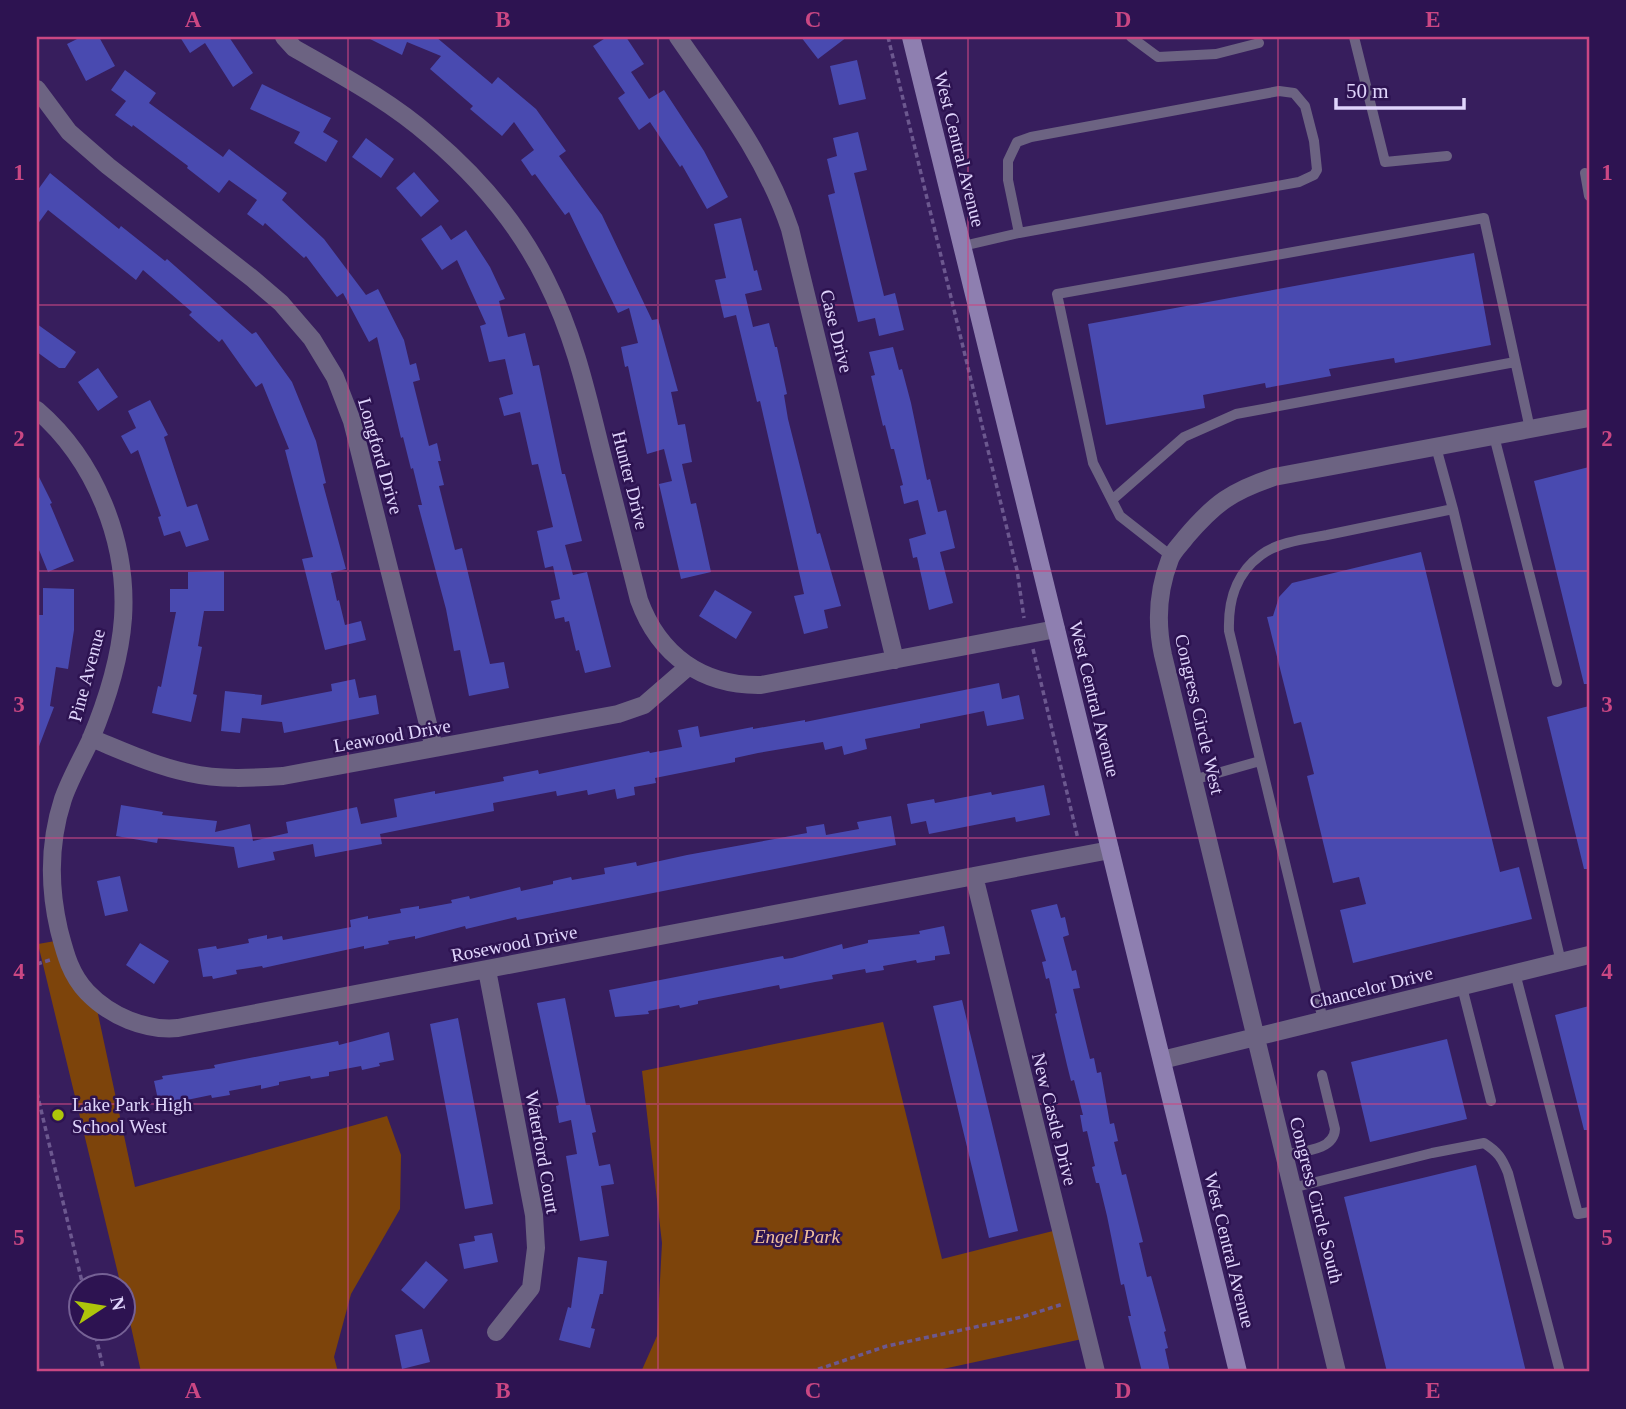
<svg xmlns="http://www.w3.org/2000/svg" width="1626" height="1409" font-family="Georgia,serif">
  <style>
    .green { fill: #7d440b }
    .building { fill: #494ab0 }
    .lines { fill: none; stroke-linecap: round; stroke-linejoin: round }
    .path { stroke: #6c588f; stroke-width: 3.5; stroke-dasharray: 5 3.5; stroke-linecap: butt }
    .lane { stroke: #6c6382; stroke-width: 10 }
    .street { stroke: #6c6382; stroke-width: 18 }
    .secondary { stroke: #8e7fb0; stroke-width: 18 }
    .grid { fill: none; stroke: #ca4783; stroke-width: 2; stroke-opacity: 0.55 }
    .poi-dot { fill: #aec50a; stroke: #2d1351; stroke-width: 2.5 }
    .labels { text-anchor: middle; stroke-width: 5; stroke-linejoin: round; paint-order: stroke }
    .street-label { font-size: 19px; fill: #e0d5fc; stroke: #2d1351 }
    .poi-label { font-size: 19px; fill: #e0d5fc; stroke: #2d1351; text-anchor: start }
    .park-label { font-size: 19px; font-style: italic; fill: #f2c09b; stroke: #2d1351 }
    .neatline { fill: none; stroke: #ca4783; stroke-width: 2.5 }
    .grid-label { font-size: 23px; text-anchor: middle; font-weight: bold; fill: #ca4783 }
  </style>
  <rect width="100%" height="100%" fill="#371e5d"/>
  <path class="green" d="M61 940 95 1000 135 1187 387 1116 401 1155 400 1209 351 1294 334 1357 338 1372H141L122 1286H121L38 944Z
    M883 1022 942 1259 1061 1229 1087 1338 929 1372H641L657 1336 662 1243 642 1071Z"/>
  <path class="building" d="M81 37H99L115 66 86 81 67 44Z
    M180 37H229L253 73 233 87 205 43 190 53Z
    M366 37H436L492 84 498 77 536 109 566 151 559 156 602 215 652 320 658 319 678 391 671 392 678 425 685 424 692 462 682 464 691 504 696 503 711 572 681 579 659 484 672 481 664 449 647 454 628 366 625 367 621 347 638 343 629 308 618 313 569 212 565 215 535 174 532 176 521 160 534 150 514 122 502 136 470 109 473 106 430 69 441 56 407 42 402 55Z
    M607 37H626L644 64 631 72 649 99 664 90 704 151 728 197 707 209 682 165 680 167 650 122 639 130 618 98 625 93 593 46Z
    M801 37H847L818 59Z
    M857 60 866 99 839 105 830 66Z
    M125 70 156 93 149 103 223 157 229 149 287 193 282 200 324 239 366 295 378 289 404 340 410 365 416 363 420 380 413 382 429 446 437 443 441 461H438L444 485 439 486 455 550 462 548 490 664 504 662 509 688 469 696 460 650 454 651 446 609 418 505H422L413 468 411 469 403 437 401 438 377 337 369 342 343 293 337 297 306 256 304 258 265 223 263 226 247 214 257 200 229 180 219 193 187 168 188 166 133 125 132 127 115 115 126 101 111 90Z
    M262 84 331 118 323 132 338 141 326 162 294 143 300 132 250 109Z
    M858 132 867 170 854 173 884 296 895 293 904 330 879 336 875 318 858 322 828 195 835 193 827 159 837 156 833 138Z
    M366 138 394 159 381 178 352 157Z
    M414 172 439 201 421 217 396 188Z
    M50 173 119 229 121 226 165 261 167 259 252 334 256 332 292 382 316 441 326 483 323 484 346 569 331 573 337 601 339 600 345 625 361 621 366 640 325 650 302 559 313 557 285 450 289 449 262 383 256 387 222 339 219 342 189 315 192 312 143 270 136 280 48 210 37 225V191Z
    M741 218 754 271 757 270 762 290 745 294 753 327 769 323 775 347H777L787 394 784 395 788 419 817 534 820 533 841 606 824 610 828 628 804 634 794 596 804 594 760 401 757 402 736 315 724 318 715 280 726 278 714 224Z
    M441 225 451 240 466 230 490 267 505 299 499 301 508 337 525 333 533 366 539 365 562 474H565L582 541 565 545 573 575 587 572 611 667 585 673 579 650 576 651 569 621 565 622 564 617 555 619 551 601 560 599 553 566 545 568 537 531 553 527 538 464 532 465 520 412 504 416 499 398 513 394 505 359 489 362 480 326 486 324 457 260 442 270 421 239Z
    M1474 253 1491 345 1395 363 1394 358 1329 369 1331 376 1266 388 1265 383 1203 395 1205 408 1106 425 1088 324Z
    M37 324 76 352 65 368H59L37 352Z
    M893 347 899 370 902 369 911 403 927 480 930 479 938 512 946 510 955 548 940 552 953 603 929 610 917 557 913 558 909 539 926 534 918 500 904 504 900 486 903 485 894 449H891L885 425 883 426 871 376 875 375 869 352Z
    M98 368 118 397 98 411 78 382Z
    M150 400 168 435 164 437 187 507 197 504 209 540 186 547 180 531 164 536 158 517 161 516 138 450 131 454 121 436 136 428 128 411Z
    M1589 467V684H1584L1534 481Z
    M37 473 52 503 50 504 74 561 48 572 37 545Z
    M1421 552 1500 872 1519 867 1532 919 1353 963 1340 910 1366 904 1359 877 1333 883 1307 776 1314 774 1301 722 1294 724 1267 617 1273 616 1279 597 1292 583Z
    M224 571V611H204L198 646 202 647 193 694 197 695 191 722 152 713 158 686 161 687 176 612H170V589H188V572Z
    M43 588 74 589V630L68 669 56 667 50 706 54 707 38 749 37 615H43Z
    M715 590 752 612 736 639 699 616Z
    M355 679 359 698 376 695 379 714 284 733 282 722 242 718 240 733 221 731 225 691 262 695 261 705 332 691 331 684Z
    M999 683 1002 699 1019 695 1024 719 987 726 984 711 920 724V728L865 739 867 749 844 755 842 746 825 750 823 742 758 753 735 758V762L655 778 656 783 634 787 635 795 617 799 615 789 588 795 587 790 557 796 556 791 493 803 494 811 380 834 382 844 315 857 313 844 273 852 275 860 238 868 234 847 158 838 157 843 116 836 121 805 163 812 162 815 217 821 215 832 250 824 253 841 288 833 286 822 338 811 357 807 361 824 397 817 394 799 435 791V794L504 781 503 777 538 770 539 774 649 751 650 753 682 747 678 730 698 726 700 737 753 727V729L805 720V722Z
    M1589 706V869H1584L1547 717Z
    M1044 785 1050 815 1016 822 1015 817 929 834 926 821 911 824 907 804 934 799 935 803 991 792 992 795Z
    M891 816 896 845 517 920 516 917 466 929 465 926 415 939V936L388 941 389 944 364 949V946L263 968 262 966 236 970 237 974 213 979 212 976 203 977 198 949 216 946 217 949 249 943 248 939 267 935V939L282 936 283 940 351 927 350 920 368 916V919L401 913 400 909 419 906V909L452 903 451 900 469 896 470 899 520 887 521 891 553 884V881L571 877 572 880 605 874 604 868 636 862 637 866 687 855 807 833 806 827 824 824 826 835 859 829 857 822Z
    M120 876 128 911 105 916 97 881Z
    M1057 904 1061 918 1065 917 1069 935 1063 937 1072 971 1076 970 1080 988 1073 989 1090 1059 1094 1058 1097 1073 1101 1072 1110 1124 1114 1123 1118 1141 1114 1142 1122 1175 1126 1174 1143 1242 1139 1243 1147 1277 1151 1276 1166 1331 1164 1332 1168 1348 1165 1349 1170 1372H1142L1128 1316H1131L1124 1284 1121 1285 1107 1216 1099 1183H1096L1092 1167 1095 1166 1087 1131 1083 1132 1080 1115H1083L1074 1080 1071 1081 1067 1065 1055 1014 1057 1013 1049 978 1046 979 1042 962 1046 961 1031 910Z
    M944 926 950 954 935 956V960L917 963 916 960 883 966 884 970 866 973 865 969 832 975 833 979 815 982 780 989 779 985 698 1001V1004L680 1008 679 1005 648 1011 649 1014 615 1017 609 990 783 956 784 959 792 958 842 944 843 949 868 943V940L920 934 919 931Z
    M140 943 169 961 154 984 126 965Z
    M565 998 586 1105H590L596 1132 592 1133 599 1166 610 1164 614 1184 601 1186 609 1236 580 1241 566 1156 577 1154 571 1120 559 1123 556 1106 559 1105 537 1003Z
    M962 1000 1018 1231 989 1238 933 1006Z
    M1589 1006V1130H1584L1555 1015Z
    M458 1018 493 1204 465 1209 430 1024Z
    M389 1032 394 1060 379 1063 380 1066 362 1070 361 1066 329 1072V1076L311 1079 310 1076 279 1082V1085L261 1089V1085L229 1091 230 1095 212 1098 211 1095 177 1102 178 1105 160 1109 154 1081 163 1079 162 1076 215 1068 214 1065 338 1041 339 1045Z
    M1447 1039 1467 1119 1370 1142 1351 1062Z
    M1476 1165 1526 1372H1387L1344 1197Z
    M492 1233 498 1262 464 1269 459 1244 475 1241 474 1236Z
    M578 1257 607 1261 603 1294H600L591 1328 595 1329 590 1348 559 1340 568 1307 571 1308Z
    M426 1261 448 1280 424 1309 401 1290Z
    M422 1329 430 1362 402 1369 395 1335Z"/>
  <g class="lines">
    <path class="path" d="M888 37 1017 570 1024 618
      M1033 649 1078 839
      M37 964 50 960
      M37 1093 83 1286
      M94 1328 104 1372
      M810 1372 887 1346 1022 1317 1063 1304"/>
    <path class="lane" d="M1131 37 1158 57 1216 54 1259 43
      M1354 37 1385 162 1447 156
      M1585 173 1589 196
      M963 246 1019 233 1299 182 1314 175 1317 170 1314 141 1305 106 1294 93 1279 91 1031 137 1017 142 1008 161V180L1019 233
      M1494 436 1557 682
      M1436 447 1453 509 1561 962
      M1112 500 1184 437 1236 414 1515 362
      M1171 556 1120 516 1093 463 1057 294 1484 218 1530 429
      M1193 780 1260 761
      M1515 973 1578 1214 1589 1212
      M1462 987 1491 1101
      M1323 1020 1229 631C1228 601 1235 574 1261 555 1278 542 1305 539 1327 535 1369 526 1411 518 1453 509
      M1284 1155C1302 1151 1334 1151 1335 1129L1322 1075
      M1292 1188 1432 1153 1484 1143C1498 1152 1502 1158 1508 1173L1560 1372"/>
    <path class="street" d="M284 37 294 48C341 75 390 101 431 137 478 177 519 225 546 280 573 333 586 389 600 446 613 497 626 549 639 600 659 655 702 686 761 685L1056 629
      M678 37C720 98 766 157 790 229L895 660
      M37 89 69 132 108 166 253 279 281 303 312 339 335 377 352 421 434 748
      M37 410C95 460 128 541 123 618 120 660 106 703 90 741 81 760 70 779 63 799 49 842 49 887 59 930 65 953 70 974 87 992 110 1016 145 1031 178 1028L1110 850
      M91 738C123 751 155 766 189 773 220 780 252 778 283 776L618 714 644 705 689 666
      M974 876 1096 1372
      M487 970 534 1215 536 1248 531 1288 496 1332
      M1162 1060 1589 955
      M1337 1372 1163 655C1156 623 1158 590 1170 559 1173 551 1181 544 1186 537 1215 503 1232 491 1274 477L1589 418"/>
    <path class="secondary" d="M911 37 1238 1372"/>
  </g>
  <path class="grid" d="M348 37V1372M658 37V1372M968 37V1372M1278 37V1372M37 305H1589M37 571H1589M37 838H1589M37 1104H1589"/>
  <circle class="poi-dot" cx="58" cy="1115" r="7"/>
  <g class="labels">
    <g class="street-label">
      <text transform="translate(960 149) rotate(76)" y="7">West Central Avenue</text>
      <text transform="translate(837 331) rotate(76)" y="7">Case Drive</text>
      <text transform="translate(381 456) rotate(74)" y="7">Longford Drive</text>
      <text transform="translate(631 480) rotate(76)" y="7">Hunter Drive</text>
      <text transform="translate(86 675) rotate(-75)" y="7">Pine Avenue</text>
      <text transform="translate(1095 699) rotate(76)" y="7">West Central Avenue</text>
      <text transform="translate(1200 714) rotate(77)" y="7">Congress Circle West</text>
      <text transform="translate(392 735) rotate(-10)" y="7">Leawood Drive</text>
      <text transform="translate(514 943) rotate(-11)" y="7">Rosewood Drive</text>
      <text transform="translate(1371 987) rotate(-14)" y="7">Chancelor Drive</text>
      <text transform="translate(1055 1119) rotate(76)" y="7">New Castle Drive</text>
      <text transform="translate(543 1152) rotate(80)" y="7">Waterford Court</text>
      <text transform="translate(1317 1200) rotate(76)" y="7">Congress Circle South</text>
      <text transform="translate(1230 1250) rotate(76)" y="7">West Central Avenue</text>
    </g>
    <g class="poi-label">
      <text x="72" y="1111">Lake Park High<tspan x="72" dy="22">School West</tspan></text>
    </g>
    <g class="park-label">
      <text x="797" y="1243">Engel Park</text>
    </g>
  </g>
  <rect width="1626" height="1409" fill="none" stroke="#2d1351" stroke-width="77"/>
  <g transform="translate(102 1307) rotate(78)"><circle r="33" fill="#2d1351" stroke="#756195" stroke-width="2"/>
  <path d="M0-5L12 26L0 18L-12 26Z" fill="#aec50a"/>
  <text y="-10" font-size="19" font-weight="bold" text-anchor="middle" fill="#e0d5fc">N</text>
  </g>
  <path d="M1336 98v10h128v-10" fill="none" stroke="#e0d5fc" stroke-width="3.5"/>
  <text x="1346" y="98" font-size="21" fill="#e0d5fc" stroke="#2d1351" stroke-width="5" paint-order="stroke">50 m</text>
  <rect x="38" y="38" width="1550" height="1332" class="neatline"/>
  <g class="grid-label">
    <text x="193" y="27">A</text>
    <text x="503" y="27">B</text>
    <text x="813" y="27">C</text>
    <text x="1123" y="27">D</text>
    <text x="1433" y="27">E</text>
    <text x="19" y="180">1</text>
    <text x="1607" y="180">1</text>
    <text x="19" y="446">2</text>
    <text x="1607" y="446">2</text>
    <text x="19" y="712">3</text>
    <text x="1607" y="712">3</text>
    <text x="19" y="979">4</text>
    <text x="1607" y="979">4</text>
    <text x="19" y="1245">5</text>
    <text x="1607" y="1245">5</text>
    <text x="193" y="1398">A</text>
    <text x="503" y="1398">B</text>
    <text x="813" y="1398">C</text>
    <text x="1123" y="1398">D</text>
    <text x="1433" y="1398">E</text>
  </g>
</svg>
